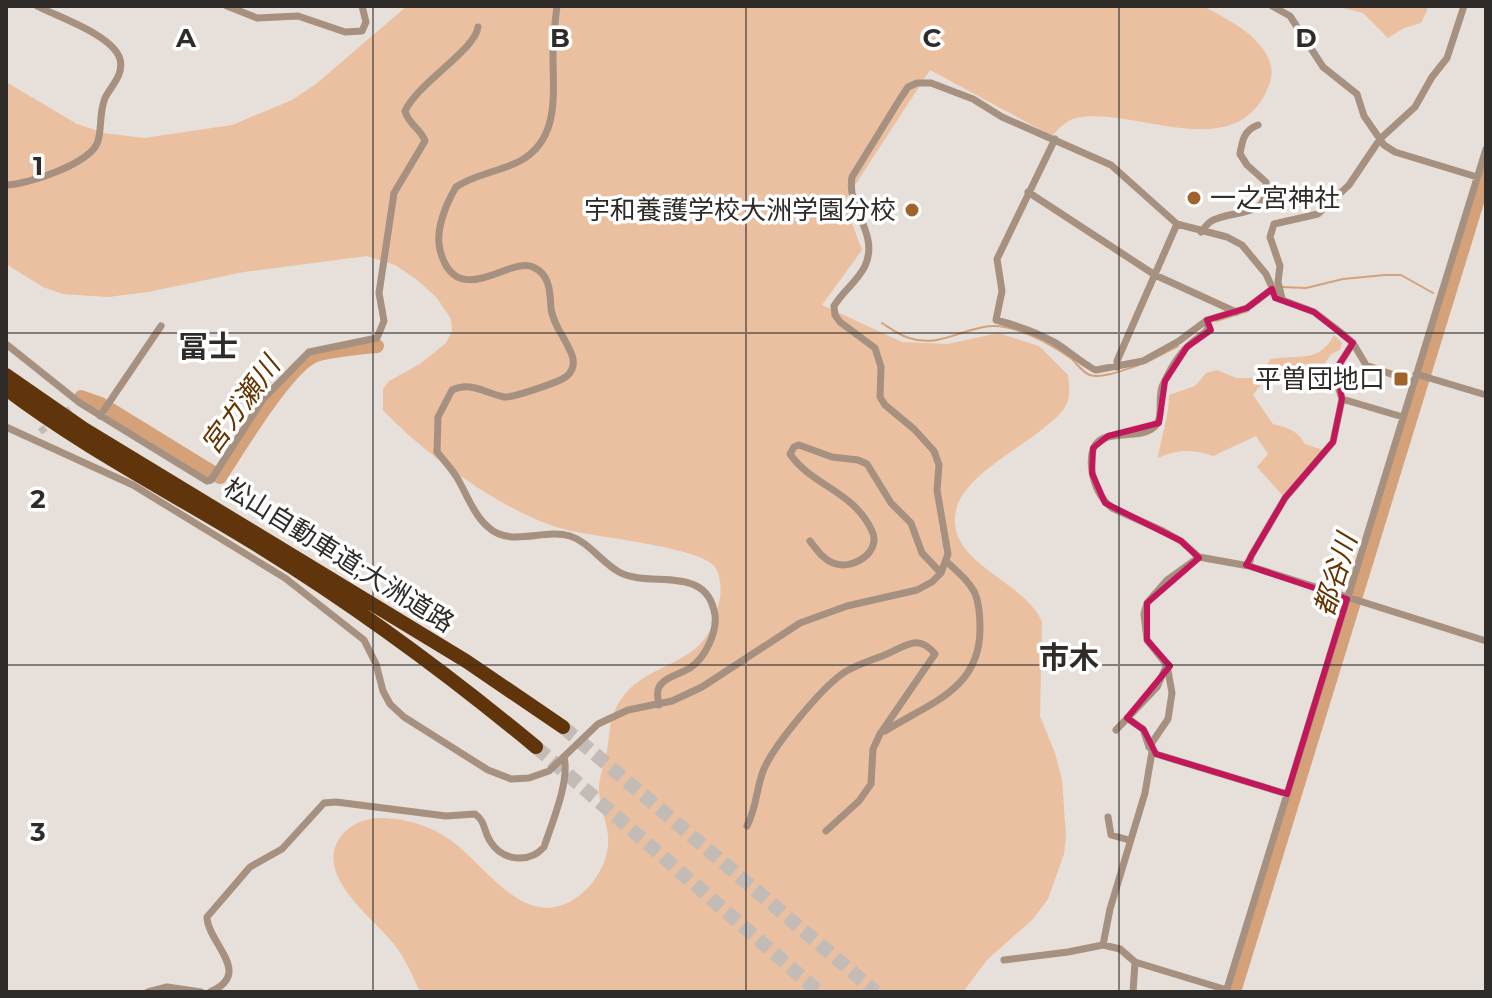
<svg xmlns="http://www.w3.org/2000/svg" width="1492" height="998" font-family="Montserrat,'Noto Sans JP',sans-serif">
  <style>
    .green { fill: #eac0a0 }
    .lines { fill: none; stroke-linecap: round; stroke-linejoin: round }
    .stream { stroke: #d4a179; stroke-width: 2 }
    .river { stroke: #d4a179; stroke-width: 14 }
    .street-tunnel { stroke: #c2bbb6; stroke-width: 7; stroke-dasharray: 7 3.5; stroke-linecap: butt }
    .highway-tunnel { stroke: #c2bbb6; stroke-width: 14; stroke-dasharray: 14 7; stroke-linecap: butt }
    .street { stroke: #a6907f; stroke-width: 7 }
    .highway { stroke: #60350b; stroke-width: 14 }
    .marked { fill: none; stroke: #c2185b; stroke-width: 6; stroke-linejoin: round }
    .grid { fill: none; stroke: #2e2b29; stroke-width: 2; stroke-opacity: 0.55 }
    .poi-dot { fill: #a16329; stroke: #fff; stroke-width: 3 }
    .labels { text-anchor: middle; stroke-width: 7; stroke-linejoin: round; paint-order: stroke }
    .poi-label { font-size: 26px; fill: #2e2b29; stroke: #fff; text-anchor: end }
    .street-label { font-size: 26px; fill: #2e2b29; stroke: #fff }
    .water-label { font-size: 28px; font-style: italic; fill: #643501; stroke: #fff }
    .quarter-label { font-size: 30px; font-weight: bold; fill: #2e2b29; stroke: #fff }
    .grid-label { font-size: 26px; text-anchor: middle; font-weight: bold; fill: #2e2b29; stroke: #fff; stroke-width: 7; stroke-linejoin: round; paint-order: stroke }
  </style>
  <rect width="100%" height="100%" fill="#e7dfd9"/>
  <path class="green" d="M407 6H1203C1222 16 1251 31 1263 49 1274 65 1274 77 1265 94 1230 164 1132 106 1076 118 1067 120 1058 129 1052 136L930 70 844 202 862 250 822 305 902 342 948 344 998 333 1039 346 1068 375C1069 385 1071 395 1066 405 1062 414 1052 421 1045 427 1019 449 963 477 956 510 944 563 1025 580 1042 622L1040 716 1055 753 1062 780 1066 836 1064 854 1048 899 1033 919 987 960 963 992H420C413 977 407 962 397 948 378 921 311 876 341 836 351 823 368 817 384 818 408 819 434 827 453 842 483 864 517 918 559 906 588 898 611 864 608 835 606 819 598 802 599 786 600 774 605 762 607 750 610 736 609 721 616 708 637 667 677 670 702 642 712 631 716 616 719 602 722 592 721 576 715 567 701 547 595 537 567 530 507 515 425 455 383 410V389L389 381 420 364 446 343 452 331 451 319 437 298 416 279 395 265 367 256 244 272 148 292 108 297 63 294 43 287 6 264V82L77 124 104 133 144 138 232 125 292 100 316 84Z
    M1335 6H1429L1421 23 1404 28 1388 38 1363 13Z
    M1334 335 1342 343 1340 350 1331 354 1323 367 1308 370 1302 385 1287 387 1271 372 1253 395 1273 424C1288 428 1297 430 1305 444L1326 451 1285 498 1257 467 1268 454 1256 436 1213 456C1193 449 1177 449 1158 458 1161 436 1169 418 1169 395L1195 386 1206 373 1217 370 1236 378H1257L1271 359C1298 354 1319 364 1334 335Z"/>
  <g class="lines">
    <path class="stream" d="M1282 287 1306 288 1343 279 1385 275H1401L1433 293
      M1216 321 1248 311
      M882 323C890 328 899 335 909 338 943 350 972 320 1005 327 1028 332 1053 345 1072 359 1077 364 1083 373 1090 375 1103 379 1126 369 1139 365
      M1145 363 1178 346"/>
    <path class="river" d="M81 397 101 404
      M111 410 220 477C238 450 288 365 316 355 328 351 363 347 377 346
      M1234 992 1486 173"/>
    <path class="street-tunnel" d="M40 432 70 409"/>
    <path class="highway-tunnel" d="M563 727 876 992
      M536 747 819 992"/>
    <path class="street" d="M227 6 257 18 298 16 345 32 362 31 366 22 362 6
      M557 6C555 22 553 39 553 56 553 94 560 139 520 161 499 172 475 174 456 187 446 204 435 230 440 250 456 312 509 256 533 267 551 275 550 294 551 309 553 320 558 329 563 337 570 350 580 364 567 376 560 382 512 398 504 397 484 393 471 381 452 390L438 417 437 452C443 459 450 467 456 476 466 492 473 514 488 527 510 548 544 528 570 536 589 542 601 562 619 572 650 589 707 563 715 615 717 633 705 658 690 668 680 674 665 677 659 687 656 693 658 699 659 705
      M1272 6 1290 16 1323 67 1357 94 1364 116 1384 145 1395 152 1477 177
      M1055 139 997 259 1002 291 996 320C1015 325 1034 331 1052 341 1064 347 1087 367 1096 370L1143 361 1179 341 1207 320 1247 308 1272 289
      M6 185C27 185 92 163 98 141 102 127 99 113 105 98 111 86 124 75 120 59 113 35 58 17 37 6
      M1028 192 1155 275 1236 312
      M1201 232C1204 229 1206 225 1210 222 1230 208 1271 221 1266 182L1247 165 1240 154C1242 141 1244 130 1258 125
      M1282 298 1278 282 1280 266 1270 237 1274 224 1318 214 1349 185 1380 139 1415 107 1432 77 1447 58 1464 6
      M1207 320 1208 329C1202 336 1195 339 1189 345 1177 356 1168 373 1162 387 1158 398 1163 415 1157 424 1140 448 1084 415 1092 471 1094 485 1101 499 1112 508L1163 531 1181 541 1199 557 1249 566 1486 641
      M6 344 80 403 207 481 211 480 263 399 309 352 377 338 384 321 379 293 394 193 425 141C421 129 408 124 405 111 418 83 476 49 478 27
      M1117 367V361L1177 224
      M1416 374 1486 395
      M1342 399 1403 417
      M100 416 161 326
      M6 427 133 485 285 578 364 640 376 664 383 691 390 704 404 717 488 770 511 779 529 778 549 771 598 724 628 710 672 701 702 687 800 623 847 606 917 590 932 582 941 573 948 554 937 490 939 465 934 451 914 429 885 405 880 397 881 367 875 348 840 322 835 315 834 306C843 291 857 282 865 266 880 233 846 209 852 177L900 99 908 87 917 83H931L973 99 1002 117 1111 165 1177 224 1227 237 1242 245 1266 274 1277 298 1314 312 1339 331 1353 343 1366 365 1413 382
      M810 541C817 550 823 559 833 563 852 571 882 552 872 531 854 491 812 486 790 454L794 447 799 445 832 457 858 460 867 464 891 503 911 523 922 553 941 573
      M1249 566 1251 556 1285 498 1333 442 1342 399 1336 380 1337 368 1353 343
      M1127 718 1143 729 1149 747 1156 754 1287 794
      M1116 730 1157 687 1166 667
      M885 731C929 703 980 690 980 629 980 590 973 586 946 561
      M1149 747 1168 719 1172 693 1167 665 1147 640 1144 614 1147 603 1167 580 1199 557
      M1108 817 1111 835 1129 840
      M747 826C756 809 756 792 762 774 770 749 821 689 842 674 854 665 873 660 887 654 907 645 919 634 935 654L880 734 873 749 871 784 859 801 826 831
      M1103 945 1110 909 1145 793 1152 752
      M1004 960 1068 952 1103 945 1120 949 1135 962 1227 990
      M148 992 167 987 201 992
      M210 992C254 973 208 944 207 917L250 867 282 849 324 803 336 802 446 816 475 814C486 822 483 830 490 841 502 861 529 864 544 847 552 823 570 781 564 757
      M1133 992 1135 962
      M1226 992 1486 149"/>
    <path class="highway" d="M6 375 84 429 466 661 563 727
      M6 389C85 449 176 495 260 547 357 607 448 674 536 747"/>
  </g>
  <path class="marked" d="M1272 289 1275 298 1314 312 1353 343 1337 368 1342 399 1333 442 1285 498 1246 565 1347 599 1287 794 1156 754 1144 730 1127 718 1170 666 1147 640V603L1199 558 1181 541 1105 503 1092 473 1093 448 1108 436 1159 423 1165 381 1187 347 1211 330 1207 320 1247 308Z"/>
  <path class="grid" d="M373 6V992M746 6V992M1119 6V992M6 333H1486M6 665H1486"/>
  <g class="poi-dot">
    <circle cx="1194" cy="198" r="8"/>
    <circle cx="912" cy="210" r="8"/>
    <rect x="1393" y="371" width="16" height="16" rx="4"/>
  </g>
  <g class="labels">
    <g class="poi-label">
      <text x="1210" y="207" text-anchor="start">一之宮神社</text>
      <text x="896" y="219">宇和養護学校大洲学園分校</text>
      <text x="1385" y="388">平曽団地口</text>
    </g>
    <g class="street-label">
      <text transform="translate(339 555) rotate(32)" y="9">松山自動車道;大洲道路</text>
    </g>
    <g class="water-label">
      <text transform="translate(240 405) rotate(-54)" y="10">宮ガ瀬川</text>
      <text transform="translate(1335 575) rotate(-73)" y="10">都谷川</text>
    </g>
    <g class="quarter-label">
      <text x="208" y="357">冨士</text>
      <text x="1069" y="668">市木</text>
    </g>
  </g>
  <g class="grid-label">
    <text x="186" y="47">A</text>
    <text x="560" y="47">B</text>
    <text x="932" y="47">C</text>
    <text x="1306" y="47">D</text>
    <text x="38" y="175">1</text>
    <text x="38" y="508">2</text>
    <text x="38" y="841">3</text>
  </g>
  <rect width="1492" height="998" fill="none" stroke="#2e2b29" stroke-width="16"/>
</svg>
